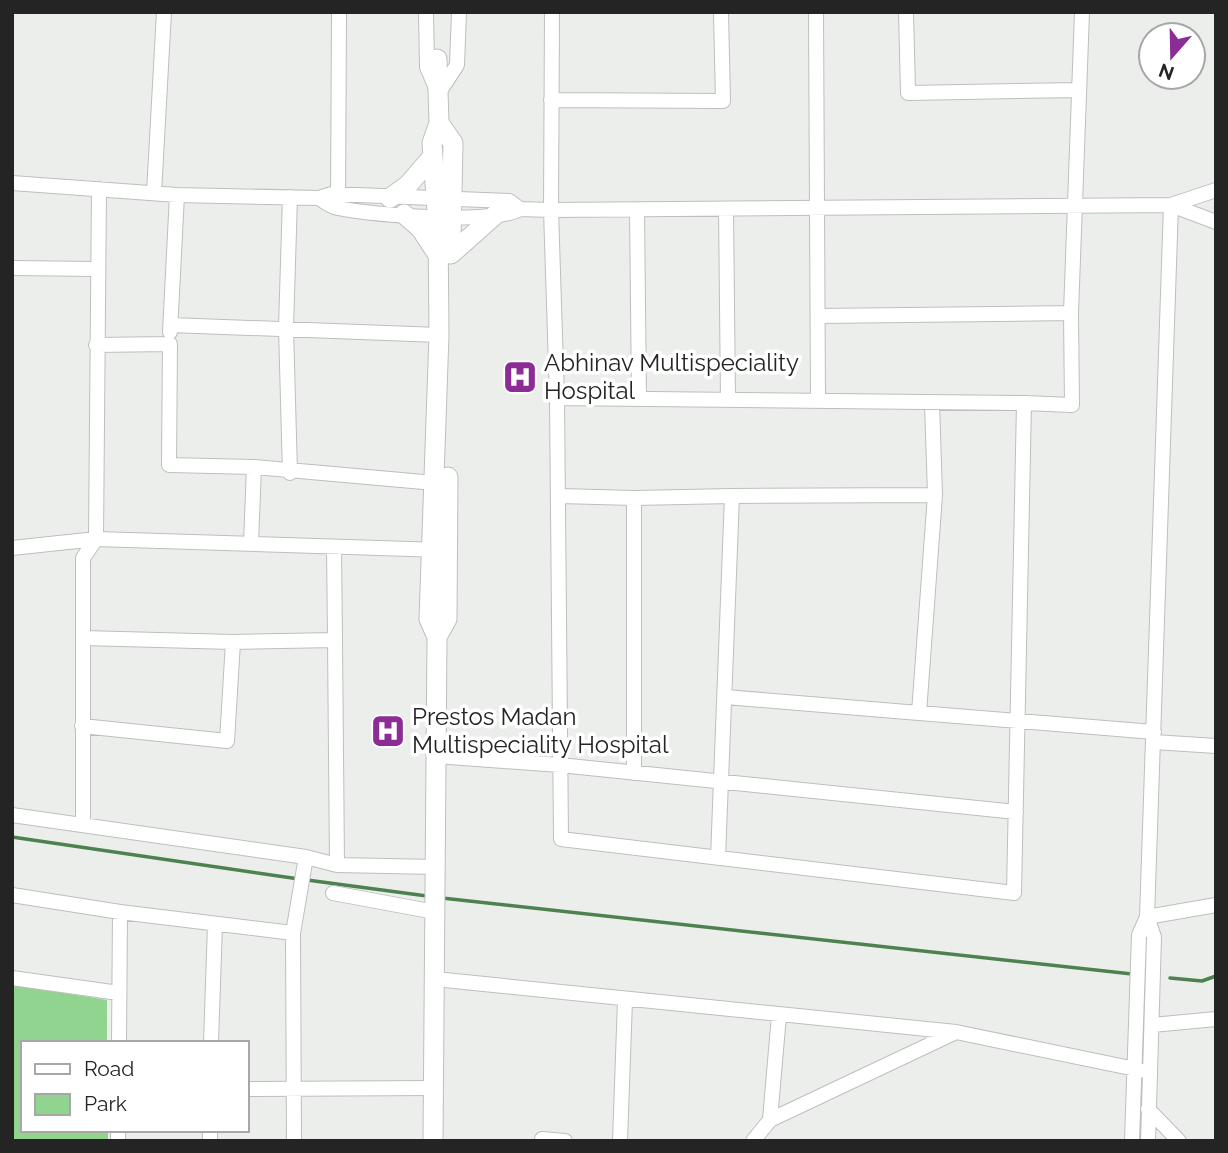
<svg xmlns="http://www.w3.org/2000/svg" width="1228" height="1153" font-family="Raleway,sans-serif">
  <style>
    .green { fill: #90d48f }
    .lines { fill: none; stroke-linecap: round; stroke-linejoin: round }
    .stream { stroke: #4e814f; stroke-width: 3.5 }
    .minor-casing { stroke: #bdbfbd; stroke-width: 16 }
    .major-casing { stroke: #bdbfbd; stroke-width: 21 }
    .minor { stroke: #fff; stroke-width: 14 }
    .major { stroke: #fff; stroke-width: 19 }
    .labels { text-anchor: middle; stroke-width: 7; stroke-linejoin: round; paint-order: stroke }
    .poi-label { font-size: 24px; fill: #232423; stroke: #fff; text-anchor: start }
  </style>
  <rect width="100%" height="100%" fill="#eceeec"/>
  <path class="green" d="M12 984 107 1000V1043H23V1130H108V1141H12Z"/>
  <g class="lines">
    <path class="stream" d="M12 837 299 879
      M307 880 427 896
      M442 898 1132 974
      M1170 978 1202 981 1216 976"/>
    <g class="minor-casing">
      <path id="minor" d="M426 12 427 67 435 86
        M552 12 551 210 557 398
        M816 12 818 401
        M906 12 908 93 1079 90
        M438 94 457 65 459 12
        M551 100 723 101 721 12
        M12 183 177 195 319 198 332 194 509 201 520 209 551 210 1171 205 1216 190
        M99 189 96 539 441 550
        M154 193 164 12
        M290 197 286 328 290 473
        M319 198C325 202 331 207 338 208 374 215 491 225 520 209
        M338 203 339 12
        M726 209 728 400
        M637 210 639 399
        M12 268 96 269
        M1071 313 1082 12
        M818 316 1071 313 1072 405 1024 403
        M171 325 439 335
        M170 332 177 195
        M96 345 170 344 169 465 254 467 435 483
        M557 398 1024 403 1014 893 561 839Z
        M932 403 935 495
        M560 496 634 498
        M251 544 254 467
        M334 547 335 640
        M12 548 96 539
        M233 642 335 640 337 865
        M919 713 1154 732
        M82 726 227 741 233 642 83 638
        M1154 742 1216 746
        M436 756 560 765 1016 812
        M634 773V498L732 496
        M12 815 306 857 337 865 435 867
        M83 823V558L96 539
        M718 858 732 496 935 495 919 713 726 697
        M333 893 435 912
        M12 895 120 912 293 933
        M1147 917 1154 937 1148 1141
        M1147 917 1216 905
        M12 978 119 993
        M435 979 956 1032 1150 1072
        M1152 1025 1216 1019
        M119 1043 120 912
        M211 1043 215 924
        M247 1089 434 1088
        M1148 1109 1179 1141
        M770 1120 779 1015
        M210 1130V1141
        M542 1139 565 1141
        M118 1141V1130
        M294 1141 293 933 306 857
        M620 1141 625 1000
        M753 1141 770 1120 954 1033
        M1132 1141 1139 935 1147 917 1171 205 1216 222"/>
    </g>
    <g class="major-casing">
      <path id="major" d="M439 123 453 143 451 240
        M390 198 408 185 433 156
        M404 214 421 229 438 255
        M451 254 495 215
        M437 637 447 619 448 477
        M433 1141 437 637 429 619 439 335 438 224 432 143 439 123 437 59"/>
    </g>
    <use href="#minor" class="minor"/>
    <use href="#major" class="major"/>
  </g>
  <defs>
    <g id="hospital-square" transform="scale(1.75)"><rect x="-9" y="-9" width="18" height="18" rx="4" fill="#8c2c95" stroke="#fff"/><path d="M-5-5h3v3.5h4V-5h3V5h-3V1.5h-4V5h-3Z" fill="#fff"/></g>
  </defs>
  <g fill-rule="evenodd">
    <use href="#hospital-square" x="520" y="377"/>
    <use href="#hospital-square" x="388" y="731"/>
  </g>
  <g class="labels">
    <g class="poi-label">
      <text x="544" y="371">Abhinav Multispeciality<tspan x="544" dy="28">Hospital</tspan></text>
      <text x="412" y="725">Prestos Madan<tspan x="412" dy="28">Multispeciality Hospital</tspan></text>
    </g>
  </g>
  <rect width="1228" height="1153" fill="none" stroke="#232423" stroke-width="28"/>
  <rect x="21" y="1041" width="228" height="91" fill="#ffffff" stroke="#a7a7a7" stroke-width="2"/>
  <rect x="35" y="1064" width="35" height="10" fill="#ffffff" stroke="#a7a7a7" stroke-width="2"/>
  <text x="84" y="1076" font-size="21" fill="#232423">Road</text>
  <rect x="35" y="1094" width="35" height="21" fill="#90d48f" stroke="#a7a7a7" stroke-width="2"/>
  <text x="84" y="1111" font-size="21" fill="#232423">Park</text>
  <g transform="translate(1172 56) rotate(200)"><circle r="33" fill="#ffffff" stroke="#a7a7a7" stroke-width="2"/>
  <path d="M0-5L12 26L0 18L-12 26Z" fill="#8c2c95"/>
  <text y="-10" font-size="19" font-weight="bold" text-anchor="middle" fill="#232423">N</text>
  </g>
</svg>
